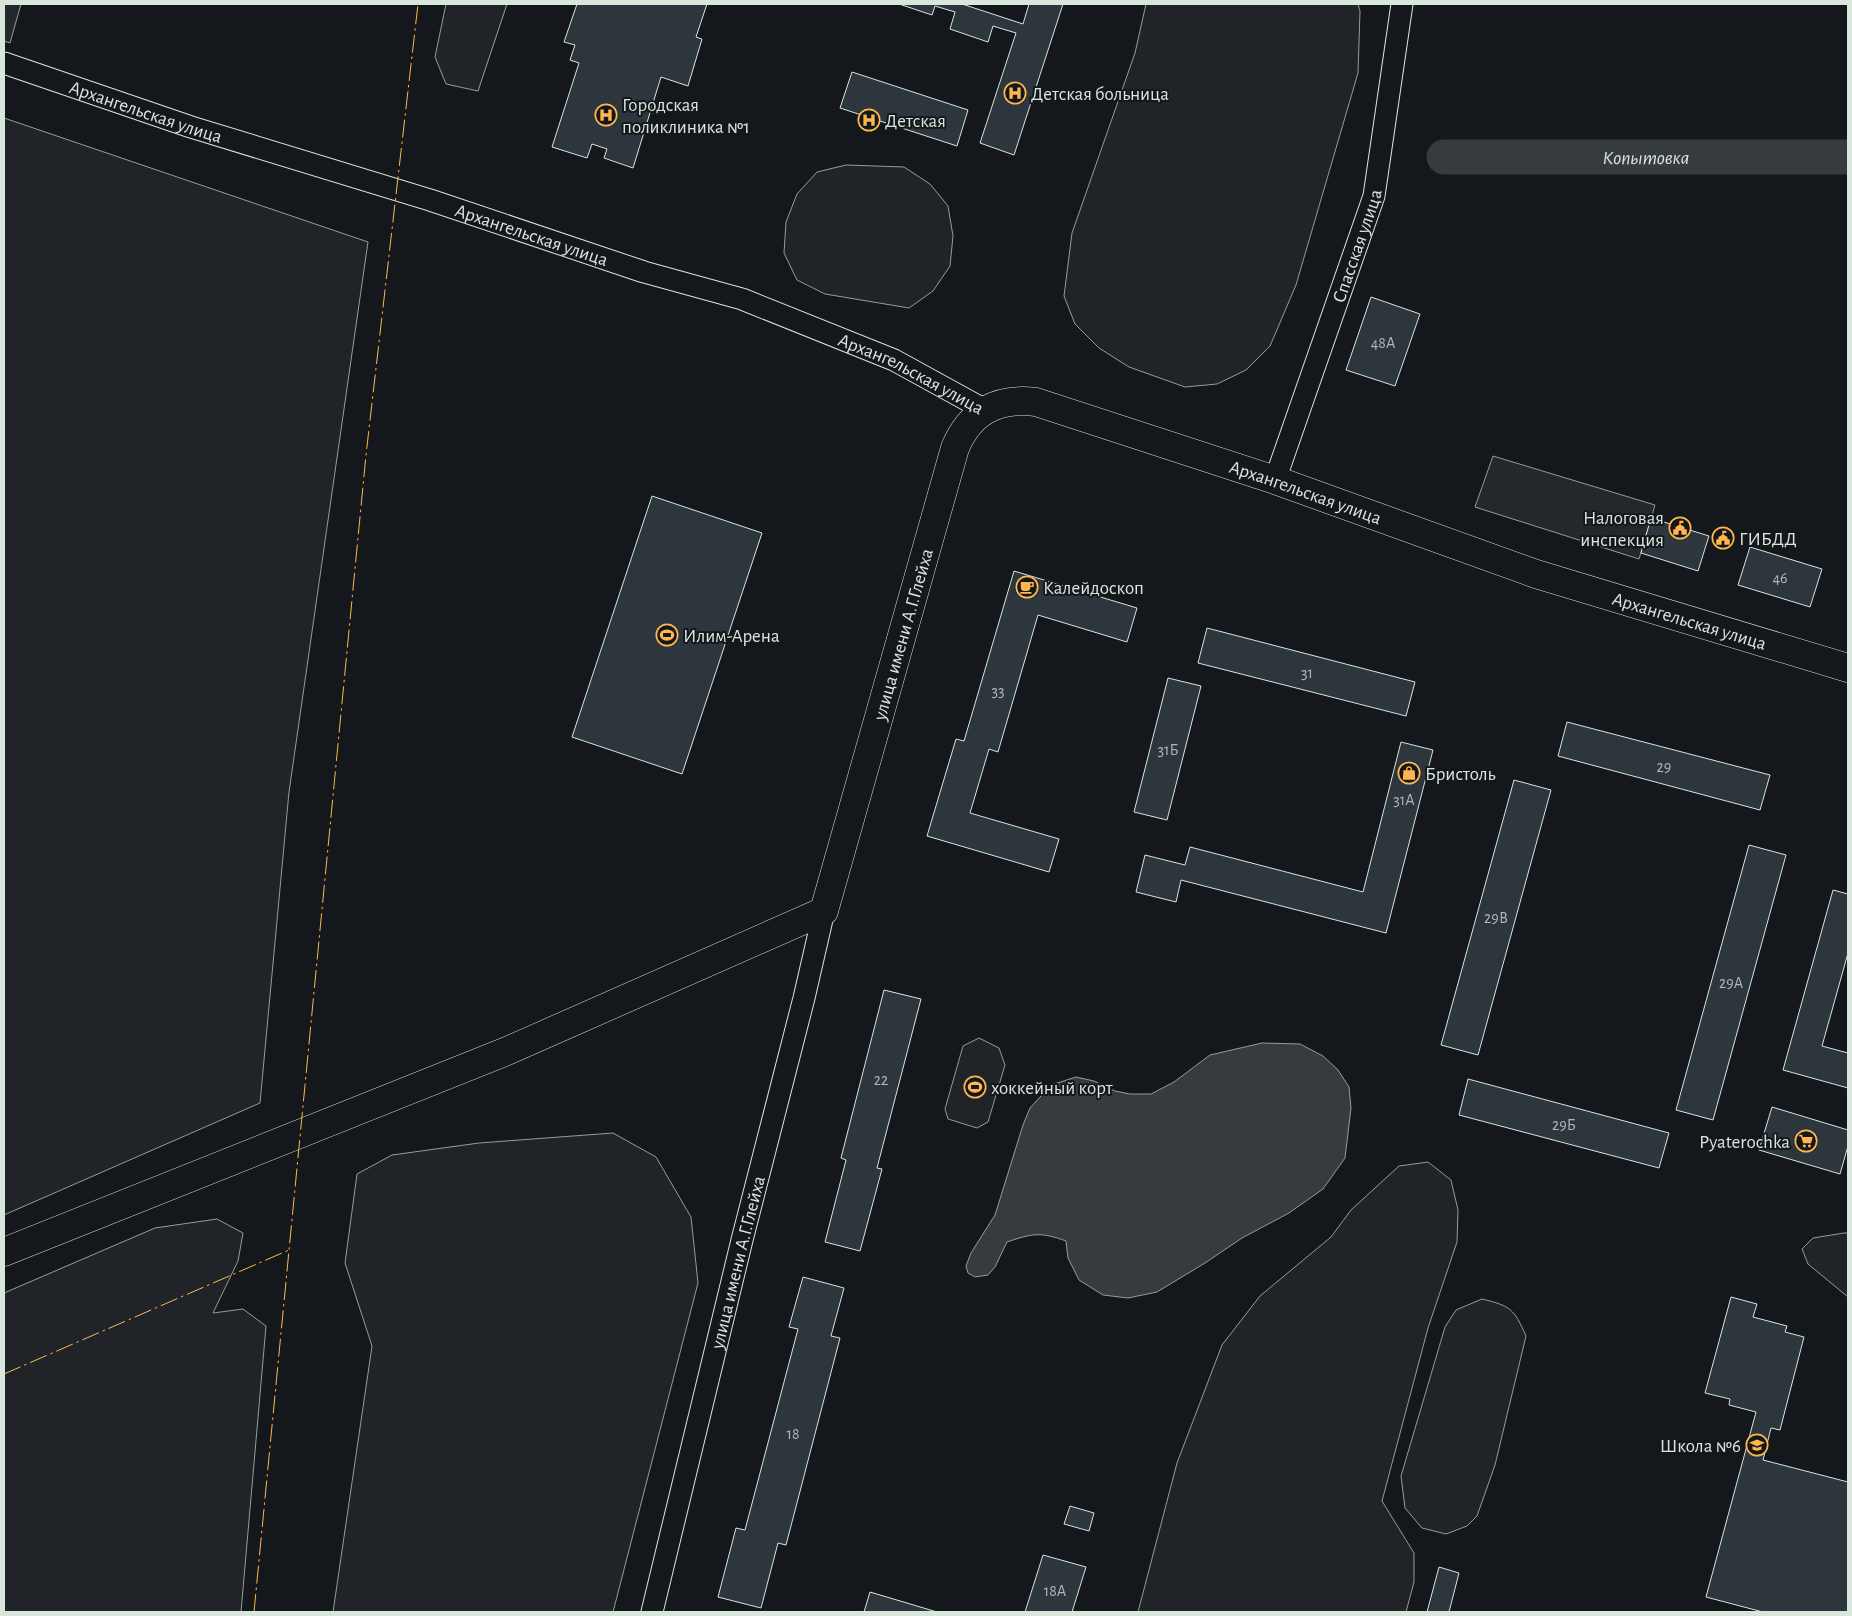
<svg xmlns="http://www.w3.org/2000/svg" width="1852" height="1616" font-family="'Alegreya Sans',sans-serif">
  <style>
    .green { fill: #202428; stroke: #939e99 }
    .parking { fill: #24282b; stroke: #939e99 }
    .water { fill: #363b3e; stroke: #939e99 }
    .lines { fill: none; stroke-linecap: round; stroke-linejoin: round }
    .river { stroke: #363b3e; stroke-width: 35 }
    .building { fill: #2c363c; stroke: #d8e6dc }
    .minor-casing { stroke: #d8e6dc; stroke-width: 23 }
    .major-casing { stroke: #d8e6dc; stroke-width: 29 }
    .minor { stroke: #14181c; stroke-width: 21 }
    .major { stroke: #14181c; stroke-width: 28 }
    .power { stroke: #ffb74d; stroke-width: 1; stroke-dasharray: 18 4 2.5 4; stroke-linecap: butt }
    .labels { text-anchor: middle; stroke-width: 4; stroke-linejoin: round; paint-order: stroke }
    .number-label { font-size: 16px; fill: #adbab4 }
    .poi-label { font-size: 19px; fill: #d8e6dc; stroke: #14181c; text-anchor: start }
    .street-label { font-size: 19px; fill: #d8e6dc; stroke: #14181c }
    .water-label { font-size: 20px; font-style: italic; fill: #d8e6dc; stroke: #14181c }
  </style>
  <rect width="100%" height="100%" fill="#14181c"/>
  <path class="green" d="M446 4H507L478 91 446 84 435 57Z
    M1146 4H1358L1360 11 1358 73 1296 285 1270 346 1246 370 1217 384 1185 387 1129 367 1099 348 1075 324 1064 296 1072 233 1135 53Z
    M4 118 368 242 289 792 260 1103 4 1215Z
    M846 165 904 167 930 184 948 206 953 236 950 266 933 291 909 308 825 294 797 280 784 253 786 222 797 194 817 172Z
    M979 1038 999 1048 1005 1065 988 1122 977 1128 948 1119 945 1109 963 1046Z
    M613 1133 656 1157 691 1217 698 1283 613 1612H333L372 1346 345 1263 357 1174 392 1155 479 1143Z
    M1428 1162 1451 1180 1458 1210 1457 1242 1428 1328 1382 1501 1414 1553V1582L1406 1612H1138L1177 1463 1222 1345 1260 1296 1331 1237 1351 1210 1399 1166Z
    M217 1219 243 1233 238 1261 213 1313 243 1309 266 1326 241 1612H4V1293L155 1228Z
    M1844 1233H1848V1297L1808 1264 1802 1249 1813 1238Z
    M1482 1299C1511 1306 1514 1309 1526 1336L1495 1465 1477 1516 1467 1526 1446 1534 1422 1528 1405 1508 1401 1476 1445 1327 1456 1310Z"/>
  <path class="parking" d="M4 4H21L10 43 4 41Z
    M1493 456 1655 505 1639 559 1475 507Z"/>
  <path class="water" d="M1262 1043 1300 1044 1323 1056 1338 1070 1349 1087 1351 1108 1345 1158 1323 1189 1289 1213 1242 1238 1205 1263 1157 1292 1128 1298 1103 1295 1079 1280 1068 1258 1066 1241C1041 1232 1033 1233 1007 1242L995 1267 988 1275 975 1277 968 1273 966 1266 971 1253 995 1215 1023 1125 1030 1108 1051 1085 1076 1077 1094 1081 1115 1091 1130 1094H1151L1174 1082 1210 1055Z"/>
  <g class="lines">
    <path class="river" id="s1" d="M1444 157H1848"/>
  </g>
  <path class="building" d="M577 4H707L696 37 702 39 688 86 661 77 633 168 604 158 607 149 592 144 587 158 552 147 579 63 570 60 575 45 564 42Z
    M899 4H962L1023 24 1029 4H1063L1014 155 980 143 1016 33 993 26 988 42 950 29 955 12 935 6 932 15Z
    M852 72 968 110 957 146 840 108Z
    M1371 297 1420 314 1395 386 1346 370Z
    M652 496 762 533 682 774 572 737Z
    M1651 518 1709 536 1698 571 1641 553Z
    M1750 547 1822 569 1810 607 1738 585Z
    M1014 571 1137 608 1127 642 1038 615 998 752 989 749 970 813 1059 839 1049 872 927 836 956 739 964 741Z
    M1207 628 1415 682 1406 716 1198 663Z
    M1168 678 1201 686 1167 820 1134 812Z
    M1567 722 1770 775 1760 810 1558 756Z
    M1401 742 1433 750 1386 933 1181 880 1176 902 1136 892 1145 855 1185 865 1190 847 1363 892Z
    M1514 780 1551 790 1478 1055 1441 1045Z
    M1749 845 1786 855 1713 1120 1676 1110Z
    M1833 890 1848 894V953L1822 1046 1848 1053V1088L1783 1070Z
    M884 990 921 999 877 1168 882 1169 860 1251 825 1242 846 1160 841 1158Z
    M1468 1079 1669 1133 1659 1168 1459 1115Z
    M1772 1107 1848 1130V1146L1840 1174 1759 1150Z
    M803 1277 844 1288 831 1336 840 1338 786 1545 778 1543 761 1608 718 1597 736 1528 745 1530 798 1329 789 1327Z
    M1731 1297 1757 1304 1753 1317 1787 1326 1785 1332 1804 1337 1780 1430 1771 1428 1763 1460 1848 1482V1612H1763L1706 1597 1756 1412 1729 1405 1730 1399 1705 1393Z
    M1070 1506 1094 1513 1089 1531 1064 1524Z
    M1043 1555 1086 1567 1072 1612H1025Z
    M1439 1567 1459 1573 1449 1612H1427Z
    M870 1592 937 1612H864Z"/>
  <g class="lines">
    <g class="minor-casing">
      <g id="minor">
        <path id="s2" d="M4 63 191 127 430 200 644 272 742 299 894 360 985 410"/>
        <path id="s3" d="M1275 480 1374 196 1402 4"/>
        <path id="s4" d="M652 1612 742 1240 804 998 824 911"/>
      </g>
    </g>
    <g class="major-casing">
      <g id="major">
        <path id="s5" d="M4 1252 507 1051 824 911 955 448C970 412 997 397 1036 402L1275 480 1536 574 1848 668"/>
      </g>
    </g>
    <use href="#minor" class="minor"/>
    <use href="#major" class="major"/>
    <path class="power" d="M4 1374 289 1250
      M254 1612 366 455 418 4"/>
  </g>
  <defs>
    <g id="hospital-ring" transform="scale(1.125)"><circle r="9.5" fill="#14181c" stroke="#ffb74d" stroke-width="1.5"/><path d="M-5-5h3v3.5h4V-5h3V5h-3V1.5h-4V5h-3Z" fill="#ffb74d"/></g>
    <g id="civic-ring" transform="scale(1.125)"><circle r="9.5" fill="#14181c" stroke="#ffb74d" stroke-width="1.5"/><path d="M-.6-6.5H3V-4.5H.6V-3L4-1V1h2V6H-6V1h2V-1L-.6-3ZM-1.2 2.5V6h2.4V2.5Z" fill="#ffb74d"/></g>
    <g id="cafe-ring" transform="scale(1.125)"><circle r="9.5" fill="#14181c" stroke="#ffb74d" stroke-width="1.5"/><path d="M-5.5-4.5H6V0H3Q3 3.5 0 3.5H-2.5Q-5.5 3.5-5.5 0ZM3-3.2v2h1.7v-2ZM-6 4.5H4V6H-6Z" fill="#ffb74d"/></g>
    <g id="stadium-ring" transform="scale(1.125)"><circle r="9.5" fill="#14181c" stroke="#ffb74d" stroke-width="1.5"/><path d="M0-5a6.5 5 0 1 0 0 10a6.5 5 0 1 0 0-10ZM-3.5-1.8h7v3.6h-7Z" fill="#ffb74d"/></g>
    <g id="shop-ring" transform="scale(1.125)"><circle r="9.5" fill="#14181c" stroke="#ffb74d" stroke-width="1.5"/><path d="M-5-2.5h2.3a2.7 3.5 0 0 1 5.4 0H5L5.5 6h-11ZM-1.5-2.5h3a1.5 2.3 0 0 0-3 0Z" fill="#ffb74d"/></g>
    <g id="supermarket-ring" transform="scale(1.125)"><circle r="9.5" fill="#14181c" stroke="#ffb74d" stroke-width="1.5"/><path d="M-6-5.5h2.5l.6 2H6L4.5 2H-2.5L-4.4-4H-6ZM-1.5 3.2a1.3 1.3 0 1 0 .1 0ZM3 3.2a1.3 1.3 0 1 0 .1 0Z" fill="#ffb74d"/></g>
    <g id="school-ring" transform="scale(1.125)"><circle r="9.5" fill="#14181c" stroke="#ffb74d" stroke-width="1.5"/><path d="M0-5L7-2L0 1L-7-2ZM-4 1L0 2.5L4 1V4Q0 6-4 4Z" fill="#ffb74d"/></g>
  </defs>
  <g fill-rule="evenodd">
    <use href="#hospital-ring" x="1015" y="93"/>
    <use href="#hospital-ring" x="606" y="115"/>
    <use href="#hospital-ring" x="869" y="120"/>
    <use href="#civic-ring" x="1680" y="528"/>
    <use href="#civic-ring" x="1723" y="538"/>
    <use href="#cafe-ring" x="1027" y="587"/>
    <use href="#stadium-ring" x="667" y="635"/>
    <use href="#shop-ring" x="1409" y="773"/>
    <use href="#stadium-ring" x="975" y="1087"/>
    <use href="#supermarket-ring" x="1806" y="1141"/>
    <use href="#school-ring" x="1757" y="1445"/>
  </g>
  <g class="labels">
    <g class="number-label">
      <text x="1383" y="348">48А</text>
      <text x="1780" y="583">46</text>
      <text x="1307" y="678">31</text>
      <text x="998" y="696">33</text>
      <text x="1168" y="755">31Б</text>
      <text x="1664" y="772">29</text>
      <text x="1404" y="805">31А</text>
      <text x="1496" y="923">29В</text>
      <text x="1731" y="988">29А</text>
      <text x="881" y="1085">22</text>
      <text x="1564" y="1130">29Б</text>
      <text x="793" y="1439">18</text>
      <text x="1055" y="1596">18А</text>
    </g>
    <g class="poi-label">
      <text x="1031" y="100">Детская больница</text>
      <text x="622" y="111">Городская<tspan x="622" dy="22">поликлиника №1</tspan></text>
      <text x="885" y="127">Детская</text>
      <text x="1664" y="524" text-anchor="end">Налоговая<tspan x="1664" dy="22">инспекция</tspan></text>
      <text x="1739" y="545">ГИБДД</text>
      <text x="1043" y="594">Калейдоскоп</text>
      <text x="683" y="642">Илим-Арена</text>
      <text x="1425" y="780">Бристоль</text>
      <text x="991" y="1094">хоккейный корт</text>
      <text x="1790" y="1148" text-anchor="end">Pyaterochka</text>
      <text x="1741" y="1452" text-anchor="end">Школа №6</text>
    </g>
    <g class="street-label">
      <text dy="7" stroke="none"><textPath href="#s2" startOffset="150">Архангельская улица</textPath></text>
      <text dy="7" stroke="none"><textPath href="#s2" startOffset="555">Архангельская улица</textPath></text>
      <text dy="7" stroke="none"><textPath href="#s3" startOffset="248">Спасская улица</textPath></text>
      <text dy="7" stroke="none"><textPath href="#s2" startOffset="960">Архангельская улица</textPath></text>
      <text dy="7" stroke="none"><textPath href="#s5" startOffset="1755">Архангельская улица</textPath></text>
      <text dy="7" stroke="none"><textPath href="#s5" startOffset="2160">Архангельская улица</textPath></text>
      <text dy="7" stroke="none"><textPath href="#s5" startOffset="1176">улица имени А.Г.Глейха</textPath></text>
      <text dy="7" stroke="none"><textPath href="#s4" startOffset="360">улица имени А.Г.Глейха</textPath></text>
    </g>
    <g class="water-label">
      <text dy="7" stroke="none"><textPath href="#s1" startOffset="202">Копытовка</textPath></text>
    </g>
  </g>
  <rect width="1852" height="1616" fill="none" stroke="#d8e6dc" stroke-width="10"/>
</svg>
